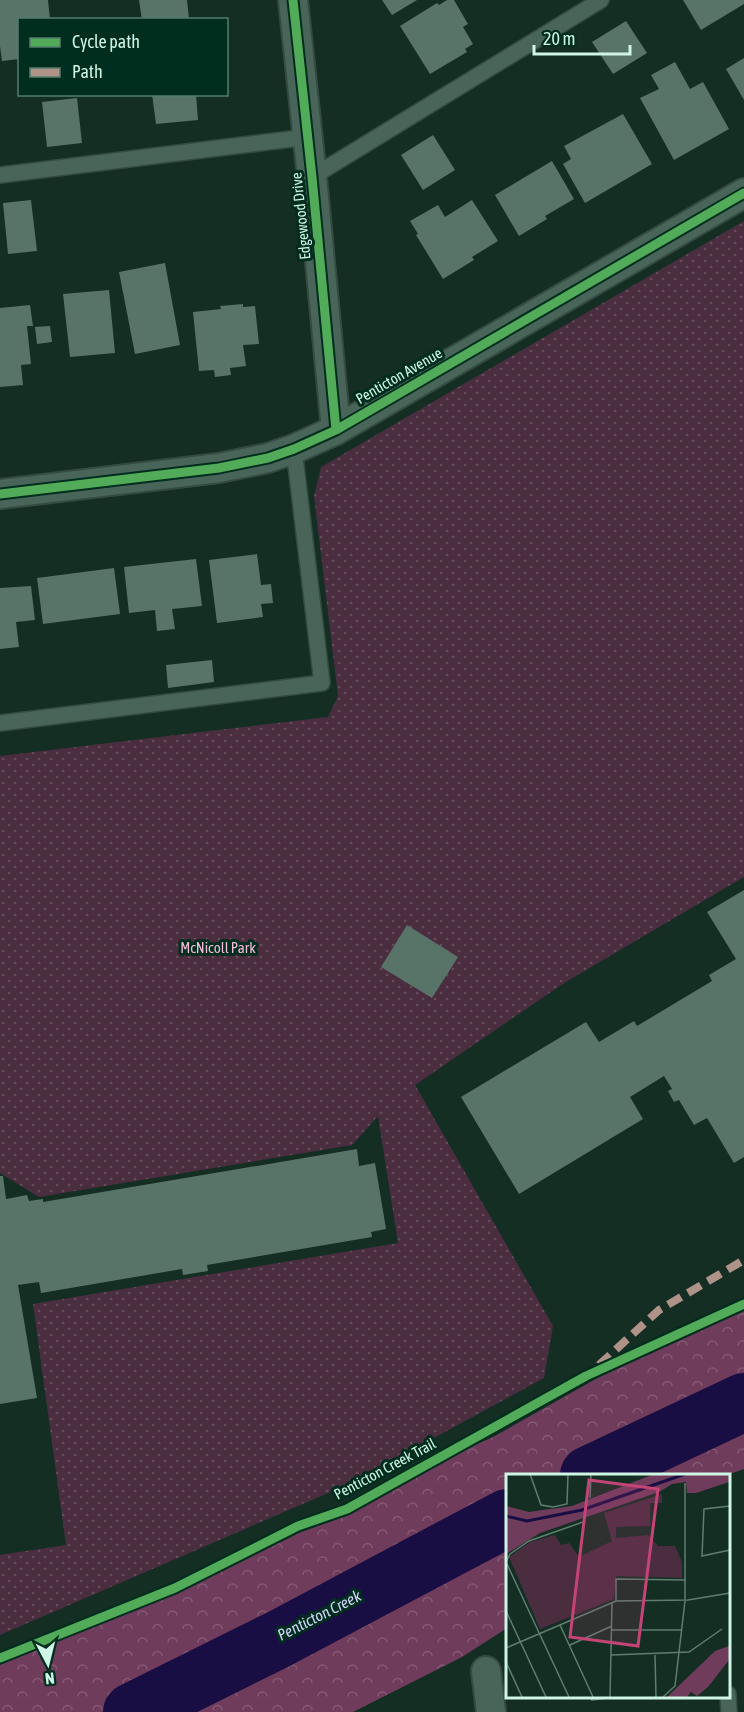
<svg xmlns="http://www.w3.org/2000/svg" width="744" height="1712" font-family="'Asap Condensed',sans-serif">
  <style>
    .forest { fill: url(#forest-crowns) }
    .park { fill: url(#park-dots) }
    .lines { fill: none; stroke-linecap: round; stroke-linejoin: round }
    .river { stroke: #190e43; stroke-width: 58 }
    .building { fill: #587368 }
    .lane-casing { stroke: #354b42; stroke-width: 18 }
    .street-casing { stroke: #354b42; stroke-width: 32 }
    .lane { stroke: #49655a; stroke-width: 15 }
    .street { stroke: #49655a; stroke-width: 28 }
    .quiet { stroke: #af9288; stroke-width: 8; stroke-dasharray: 15 8; stroke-linecap: butt }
    .cycleway-casing { stroke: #002e1e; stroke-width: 13 }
    .cycleway { stroke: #51ab58; stroke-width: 9 }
    .labels { text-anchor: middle; stroke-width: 6; stroke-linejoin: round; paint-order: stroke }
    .street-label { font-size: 15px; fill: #cff6e4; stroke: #002e1e }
    .park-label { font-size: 15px; fill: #f4bada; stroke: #002e1e }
    .water-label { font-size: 16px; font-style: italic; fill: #d3d3fa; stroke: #002e1e }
    .inset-river { fill: none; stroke: #190e43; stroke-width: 3 }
    .inset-road { fill: none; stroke: #5f7e71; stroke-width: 1.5 }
    .view { fill: #c54476; fill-opacity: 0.15; stroke: #c54476; stroke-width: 3 }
    .inset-edge { fill: none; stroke: #cff6e4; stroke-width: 3 }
  </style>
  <defs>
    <pattern id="forest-crowns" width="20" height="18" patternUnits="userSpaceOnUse" patternTransform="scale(1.5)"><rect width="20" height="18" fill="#703c5c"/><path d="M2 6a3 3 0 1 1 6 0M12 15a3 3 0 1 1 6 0" fill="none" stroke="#835973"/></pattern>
    <pattern id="park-dots" width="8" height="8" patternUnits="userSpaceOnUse" patternTransform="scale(1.5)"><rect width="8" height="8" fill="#4b2d40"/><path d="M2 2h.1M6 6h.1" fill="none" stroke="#644c5b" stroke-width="1.8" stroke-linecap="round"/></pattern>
  </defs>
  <rect width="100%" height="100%" fill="#142e24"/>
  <path class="forest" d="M744 1310V1469L727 1475H507V1628L462 1657 353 1712H0V1665L24 1653 177 1593 301 1532 351 1514 457 1453 493 1437 601 1376Z"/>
  <path class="park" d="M744 221V877L564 983 415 1085 553 1326 544 1378 351 1483 0 1635V1555L66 1545 33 1304 398 1243 378 1116 352 1145 39 1197 0 1173V756L328 717 338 696 314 496 321 467Z"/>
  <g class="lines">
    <path class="river" d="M589 1475 744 1402
      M132 1712 279 1639 507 1518"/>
  </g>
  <path class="building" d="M0 0H48L50 20H20V59L2 61 0 46Z
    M139 0H187L189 19 142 20Z
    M382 0H417L392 15Z
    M447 0H454L468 24 463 27 473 44 465 49 467 52 430 74 400 26 437 3 439 5Z
    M683 0H744V4L701 30Z
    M626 21 647 53 613 74 592 42Z
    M744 58V100L726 69Z
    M675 62 690 89 703 82 729 129 674 160 640 98 659 89 651 75Z
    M152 94H196L198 120 156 124Z
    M77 98 82 143 47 147 42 102Z
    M623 114 652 164 585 203 563 164 571 159 564 146Z
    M433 135 455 170 423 190 401 155Z
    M552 161 574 199 545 216 547 219 519 236 495 195Z
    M31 200 37 251 8 254 3 203Z
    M472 200 498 241 472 257 474 260 443 279 416 235 418 234 410 221 438 205 445 217Z
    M165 263 180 345 135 354 119 272Z
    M109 290 115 353 70 357 63 294Z
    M243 304V307L255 306 259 344 243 345 246 366 230 368 231 375 215 377 214 370 199 371 193 312 221 309 220 306Z
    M30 305 33 326H27L31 364 21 365 23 385 0 387V308Z
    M50 326 52 342 37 344 35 327Z
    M257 554 261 585 271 584 273 603 261 604 263 617 217 623 209 560Z
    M196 559 202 606 172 609 175 629 157 631 155 610 129 613 124 567Z
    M114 568 120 614 43 624 37 578Z
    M31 586 35 620 16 622 19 647 0 649V588Z
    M212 660 214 682 168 688 166 665Z
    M744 890V1157L734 1163 707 1118 694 1125 679 1100 674 1102 668 1091 672 1089 664 1076 630 1097 643 1119 519 1194 461 1097 586 1022 599 1042 634 1021 637 1026 712 981 709 975 736 959 707 912Z
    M407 925 458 957 432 998 381 967Z
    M357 1149 359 1166 375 1163 386 1229 371 1232 372 1237 207 1265 208 1271 183 1275 182 1269 41 1293 39 1282 18 1285 37 1398 0 1404V1176H3L6 1199 27 1195 29 1201 43 1199V1202Z
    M590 1696H623V1697L591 1701Z"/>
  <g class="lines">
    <g class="lane-casing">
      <path id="lane" d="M0 175 308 137
        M312 177 601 0
        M0 723 322 683 294 449
        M728 1694 729 1712"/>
    </g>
    <g class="street-casing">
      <path id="street" d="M293 0 312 177 336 430
        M0 494 219 468 268 458 294 449 336 430 744 193
        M486 1671 491 1712"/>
    </g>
    <use href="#lane" class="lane"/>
    <use href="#street" class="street"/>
    <path class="quiet" d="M599 1365 659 1310 744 1260"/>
    <g class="cycleway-casing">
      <path id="cycleway" d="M293 0 312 177 336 430
        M0 494 219 468 268 458 294 449 336 430 744 193
        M0 1658 175 1588 298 1526 347 1509 586 1376 744 1304"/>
    </g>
    <use href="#cycleway" class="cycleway"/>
  </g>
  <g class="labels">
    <g class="street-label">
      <text transform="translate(301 216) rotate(-96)" y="5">Edgewood Drive</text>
      <text transform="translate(399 376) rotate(-30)" y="5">Penticton Avenue</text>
      <text transform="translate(385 1469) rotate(-28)" y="5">Penticton Creek Trail</text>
    </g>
    <g class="park-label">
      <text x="218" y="953">McNicoll Park</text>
    </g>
    <g class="water-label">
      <text transform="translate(319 1615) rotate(-27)" y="6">Penticton Creek</text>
    </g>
  </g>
  <g transform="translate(506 1474)">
    <rect width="224" height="224" fill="#142e24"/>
    <path d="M148 0H223V8L190 19H181L180 8 166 10 153 18 34 59 0 80V32L23 38 66 32ZM223 172V186L202 213 191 222 185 218 181 223H161L209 177Z" fill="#703c5c"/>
    <path d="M156 20V29H144V52L110 53V64L142 61 152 72H169L176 88V104L110 102 108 125 34 155 3 83 24 68 49 61 55 71 63 69 73 83 106 67 98 39Z" fill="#4b2d40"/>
    <path class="inset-river" d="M0 42 21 47 76 36 179 0"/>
    <path class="inset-road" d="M24 0 35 31 47 33 61 30 62 0M84 24 85 0M224 32 198 35 196 82 224 76M0 88 63 223M0 88 4 80 23 67 77 48M110 127V105L180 106M0 137 40 223M54 151 87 223M106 156H176M64 171 106 152M0 174 110 127 182 126 224 119M105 181 183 178 216 155M149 181 150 223M0 188 16 223M104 223 106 129M157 223 169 212 179 127V9"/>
    <path class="view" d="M83 6 152 15 132 172 64 163Z"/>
    <rect width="224" height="224" class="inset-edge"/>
  </g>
  <rect x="18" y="18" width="210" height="78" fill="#002e1e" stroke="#537e6d" stroke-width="1.5"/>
  <rect x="30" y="38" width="30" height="9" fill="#51ab58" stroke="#537e6d" stroke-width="1.5"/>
  <text x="72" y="48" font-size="18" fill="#cff6e4">Cycle path</text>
  <rect x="30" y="68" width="30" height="9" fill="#af9288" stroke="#537e6d" stroke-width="1.5"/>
  <text x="72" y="78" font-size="18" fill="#cff6e4">Path</text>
  <g transform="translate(48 1664) rotate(173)" stroke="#002e1e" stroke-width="4.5" paint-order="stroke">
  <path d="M0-4.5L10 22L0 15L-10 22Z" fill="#cff6e4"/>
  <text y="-9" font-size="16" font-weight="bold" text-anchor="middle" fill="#cff6e4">N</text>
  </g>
  <path d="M534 45v9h96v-9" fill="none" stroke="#cff6e4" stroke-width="3"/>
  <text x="543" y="45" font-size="18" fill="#cff6e4" stroke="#002e1e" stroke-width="4.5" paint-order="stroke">20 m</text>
</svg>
